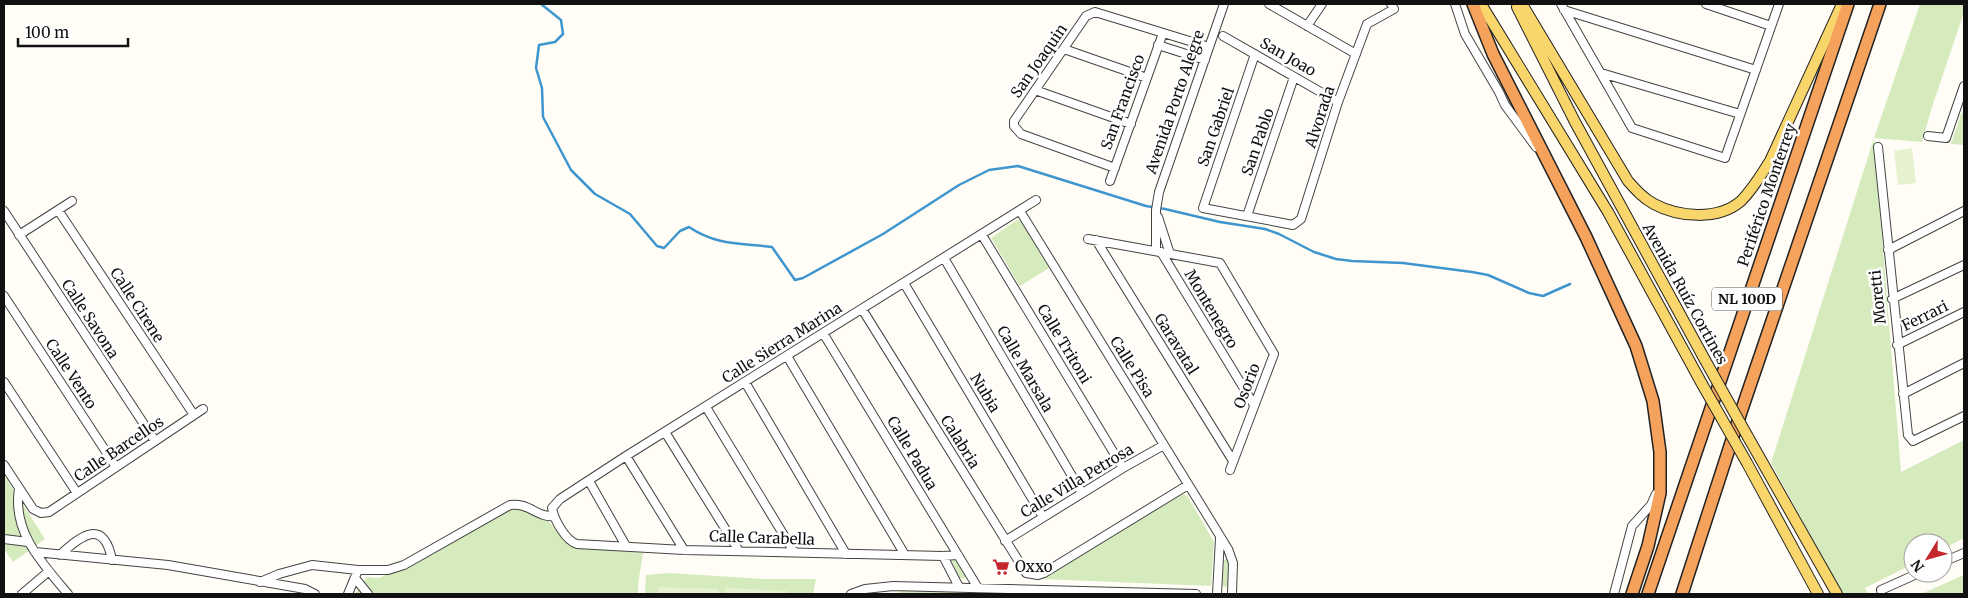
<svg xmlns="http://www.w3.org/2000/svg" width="1968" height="598" font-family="Merriweather,serif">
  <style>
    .green { fill: #d5ebbd }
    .pitch { fill: #e6f2cf }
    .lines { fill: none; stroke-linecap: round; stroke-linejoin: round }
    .stream { stroke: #3f96cf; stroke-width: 2.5 }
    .minor-casing { stroke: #444; stroke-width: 10 }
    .major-casing { stroke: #222; stroke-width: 12 }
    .highway-casing { stroke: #222; stroke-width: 14 }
    .minor { stroke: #fff; stroke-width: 8 }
    .major { stroke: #f9d66b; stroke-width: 10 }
    .highway { stroke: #f5a25d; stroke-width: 11 }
    .major-bridge-casing { stroke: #222; stroke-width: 12; stroke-linecap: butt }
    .major-bridge { stroke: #f9d66b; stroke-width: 10 }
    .labels { text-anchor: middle; stroke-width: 5; stroke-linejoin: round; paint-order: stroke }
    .shield { fill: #fff; stroke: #585858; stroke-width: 1 }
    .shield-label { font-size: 14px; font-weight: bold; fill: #111 }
    .street-label { font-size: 15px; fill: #111; stroke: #fff }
    .poi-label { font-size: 15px; fill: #111; stroke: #fff; text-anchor: start }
  </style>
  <rect width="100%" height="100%" fill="#fffdf5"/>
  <path class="green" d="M1920 4H1964V12L1932 107 1922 142 1874 138 1901 472 1964 440V538L1943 549V543H1913V564L1865 588 1868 594H1843L1771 463 1874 138Z
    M1964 111V145L1951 144 1961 114Z
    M1017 220 1021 221 1049 268 1020 286 991 238Z
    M4 475 45 539 13 562 4 549Z
    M1183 494 1188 497 1214 542 1211 586 1042 579Z
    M508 505 547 519 566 543 574 546 643 553 638 584V594H355L367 577 379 578 432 554 471 531Z
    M1228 558 1231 566 1228 587 1222 586 1224 560Z
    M956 559 967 576 964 579 959 577 952 561Z
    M670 573 763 579H816L813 594H645L646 575Z
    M1964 575V594H1921Z
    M899 590 1088 594H899Z"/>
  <path class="pitch" d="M1912 148 1916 183 1898 185 1894 151Z
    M658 587 719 589 718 594H658Z
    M725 588 787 591V594H725Z"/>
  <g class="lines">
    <path class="stream" d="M541 4 561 20 563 34 555 42 539 45 536 68 542 88 543 117 571 170 595 194 630 214 657 246 664 248 680 231 689 227C717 246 741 243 772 247L795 280 803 278 883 234 959 185 989 170 1018 166 1146 206 1165 209 1220 222 1265 229 1279 234 1314 252 1336 259 1352 261 1403 263 1472 272 1488 275 1529 293 1543 296 1570 284"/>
    <g class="minor-casing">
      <path id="minor" d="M1269 4 1356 54
        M1455 4 1465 34 1499 92 1505 105 1536 147
        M1561 4 1632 128 1725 158 1779 4
        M1706 4 1771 26
        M1564 10 1756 70
        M1307 26 1322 4
        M1223 36 1338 102
        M1158 45 1205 60
        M1064 49 1147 78
        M1255 54 1203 208 1293 225 1301 219 1338 102 1367 24 1394 9 1391 4
        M1601 73 1740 114
        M1035 90 1131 124
        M1928 136 1946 138 1964 86
        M1878 147 1908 435 1913 441 1964 416
        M1115 168 1021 134 1014 126V121L1086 16 1095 12 1209 47
        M1110 181 1163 33
        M58 210 194 415
        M4 211 155 441
        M1020 211 1228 549 1233 563 1232 594
        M1247 216 1294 77
        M1158 217 1170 254
        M19 235 72 201
        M982 235 1123 468
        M1088 239 1220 263 1274 354 1230 470
        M1096 240 1233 461
        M1888 250 1964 211
        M1156 251V210L1159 192 1224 4
        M1161 252 1254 405
        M944 258 1082 493
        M904 283 1043 517
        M4 296 116 467
        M1892 299 1964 265
        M862 309 1026 573 1038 575 1044 573 1188 485
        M823 333 978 588
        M1897 345 1964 312
        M787 356 905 555
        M4 382 77 493
        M745 382 846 554
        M1903 394 1964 363
        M706 407 794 552
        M665 432 739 551
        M626 456 684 550
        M4 465 33 509 41 513 49 512 203 409
        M589 481 626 546
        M19 489C12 532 42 563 68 594
        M4 539 28 542
        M1005 541 1123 468 1164 445
        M35 552 168 565 305 589 315 594
        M60 555C82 534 104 519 112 560
        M958 555 943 556 684 550 577 544C566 541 554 520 552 508L560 499 626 456 1036 200
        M943 556 959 587
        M1943 562 1964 553
        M355 578 368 594
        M260 582 279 574 312 565 358 570
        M22 594 49 571
        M348 594 358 570H388L404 565 510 505C529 502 537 518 554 516
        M851 594 865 589 893 586 1196 594
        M1217 594 1220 538
        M1614 594 1632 526 1651 505 1656 494
        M1882 594 1881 590 1919 573"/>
    </g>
    <g class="major-casing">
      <path id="major" d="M1481 4 1608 212 1702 384
        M1522 4 1628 181C1636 190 1643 198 1654 204 1678 217 1718 221 1741 201 1753 189 1761 175 1770 161L1842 4
        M1517 7 1575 122 1705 360
        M1748 437 1837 594
        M1747 463 1818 594"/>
    </g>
    <g class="highway-casing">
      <path id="highway" d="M1473 4 1493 54 1586 237 1636 346 1653 401 1660 452V493L1648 546 1632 594
        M1648 594 1848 4
        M1682 594 1741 412 1880 4"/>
    </g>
    <use href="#minor" class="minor"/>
    <use href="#major" class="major"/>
    <use href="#highway" class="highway"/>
    <g class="major-bridge-casing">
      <path id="major-bridge" d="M1705 360 1748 437
        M1702 384 1747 463"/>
    </g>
    <use href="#major-bridge" class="major-bridge"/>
  </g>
  <defs>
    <g id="supermarket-bare" transform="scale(1.35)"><path d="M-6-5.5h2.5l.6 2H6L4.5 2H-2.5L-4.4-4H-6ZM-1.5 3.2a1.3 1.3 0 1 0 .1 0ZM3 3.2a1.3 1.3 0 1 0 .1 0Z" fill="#c4262e" stroke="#fff" stroke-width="2.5" paint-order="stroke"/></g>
  </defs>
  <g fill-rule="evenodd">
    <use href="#supermarket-bare" x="1001" y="567"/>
  </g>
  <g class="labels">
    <rect class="shield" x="1712" y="287.5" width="70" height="23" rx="4"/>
    <g class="shield-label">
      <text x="1747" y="304">NL 100D</text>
    </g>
    <g class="street-label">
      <text transform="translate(1288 57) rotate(30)" y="5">San Joao</text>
      <text transform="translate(1039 61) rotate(-55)" y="5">San Joaquin</text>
      <text transform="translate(1123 102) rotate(-70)" y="5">San Francisco</text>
      <text transform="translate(1175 102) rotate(-71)" y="5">Avenida Porto Alegre</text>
      <text transform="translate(1320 117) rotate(-72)" y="5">Alvorada</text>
      <text transform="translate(1216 127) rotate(-71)" y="5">San Gabriel</text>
      <text transform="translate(1258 142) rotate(-71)" y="5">San Pablo</text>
      <text transform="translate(1767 195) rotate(-71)" y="5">Periférico Monterrey</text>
      <text transform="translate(1685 294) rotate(61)" y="5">Avenida Ruíz Cortines</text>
      <text transform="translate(1878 297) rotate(-96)" y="5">Moretti</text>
      <text transform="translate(137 305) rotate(57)" y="5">Calle Cirene</text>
      <text transform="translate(1211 309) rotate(59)" y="5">Montenegro</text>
      <text transform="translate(1925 316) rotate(-26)" y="5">Ferrari</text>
      <text transform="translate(90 319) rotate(57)" y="5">Calle Savona</text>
      <text transform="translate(782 343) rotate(-32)" y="5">Calle Sierra Marina</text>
      <text transform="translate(1064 344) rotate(59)" y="5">Calle Tritoni</text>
      <text transform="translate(1176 344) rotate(58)" y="5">Garavatal</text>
      <text transform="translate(1132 367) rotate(58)" y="5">Calle Pisa</text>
      <text transform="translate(1025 369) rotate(60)" y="5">Calle Marsala</text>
      <text transform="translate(71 374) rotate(57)" y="5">Calle Vento</text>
      <text transform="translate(1247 386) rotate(-69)" y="5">Osorio</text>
      <text transform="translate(985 393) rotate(59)" y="5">Nubia</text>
      <text transform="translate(960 442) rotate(58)" y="5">Calabria</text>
      <text transform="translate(119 449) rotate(-34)" y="5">Calle Barcellos</text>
      <text transform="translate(912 453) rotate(59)" y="5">Calle Padua</text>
      <text transform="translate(1077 481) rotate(-31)" y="5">Calle Villa Petrosa</text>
      <text transform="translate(762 538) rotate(2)" y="5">Calle Carabella</text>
    </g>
    <g class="poi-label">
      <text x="1015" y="572">Oxxo</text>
    </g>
  </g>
  <rect width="1968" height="598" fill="none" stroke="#111111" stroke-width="10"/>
  <g transform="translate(1928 558) rotate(233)"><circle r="24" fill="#ffffff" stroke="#a0a0a0"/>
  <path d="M0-4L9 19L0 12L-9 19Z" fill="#c4262e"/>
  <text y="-8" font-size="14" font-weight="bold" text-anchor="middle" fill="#111111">N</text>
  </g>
  <path d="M18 38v8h110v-8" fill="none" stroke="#111111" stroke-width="2.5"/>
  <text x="25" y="38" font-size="15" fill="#111111" stroke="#ffffff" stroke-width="4" paint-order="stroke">100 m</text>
</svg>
